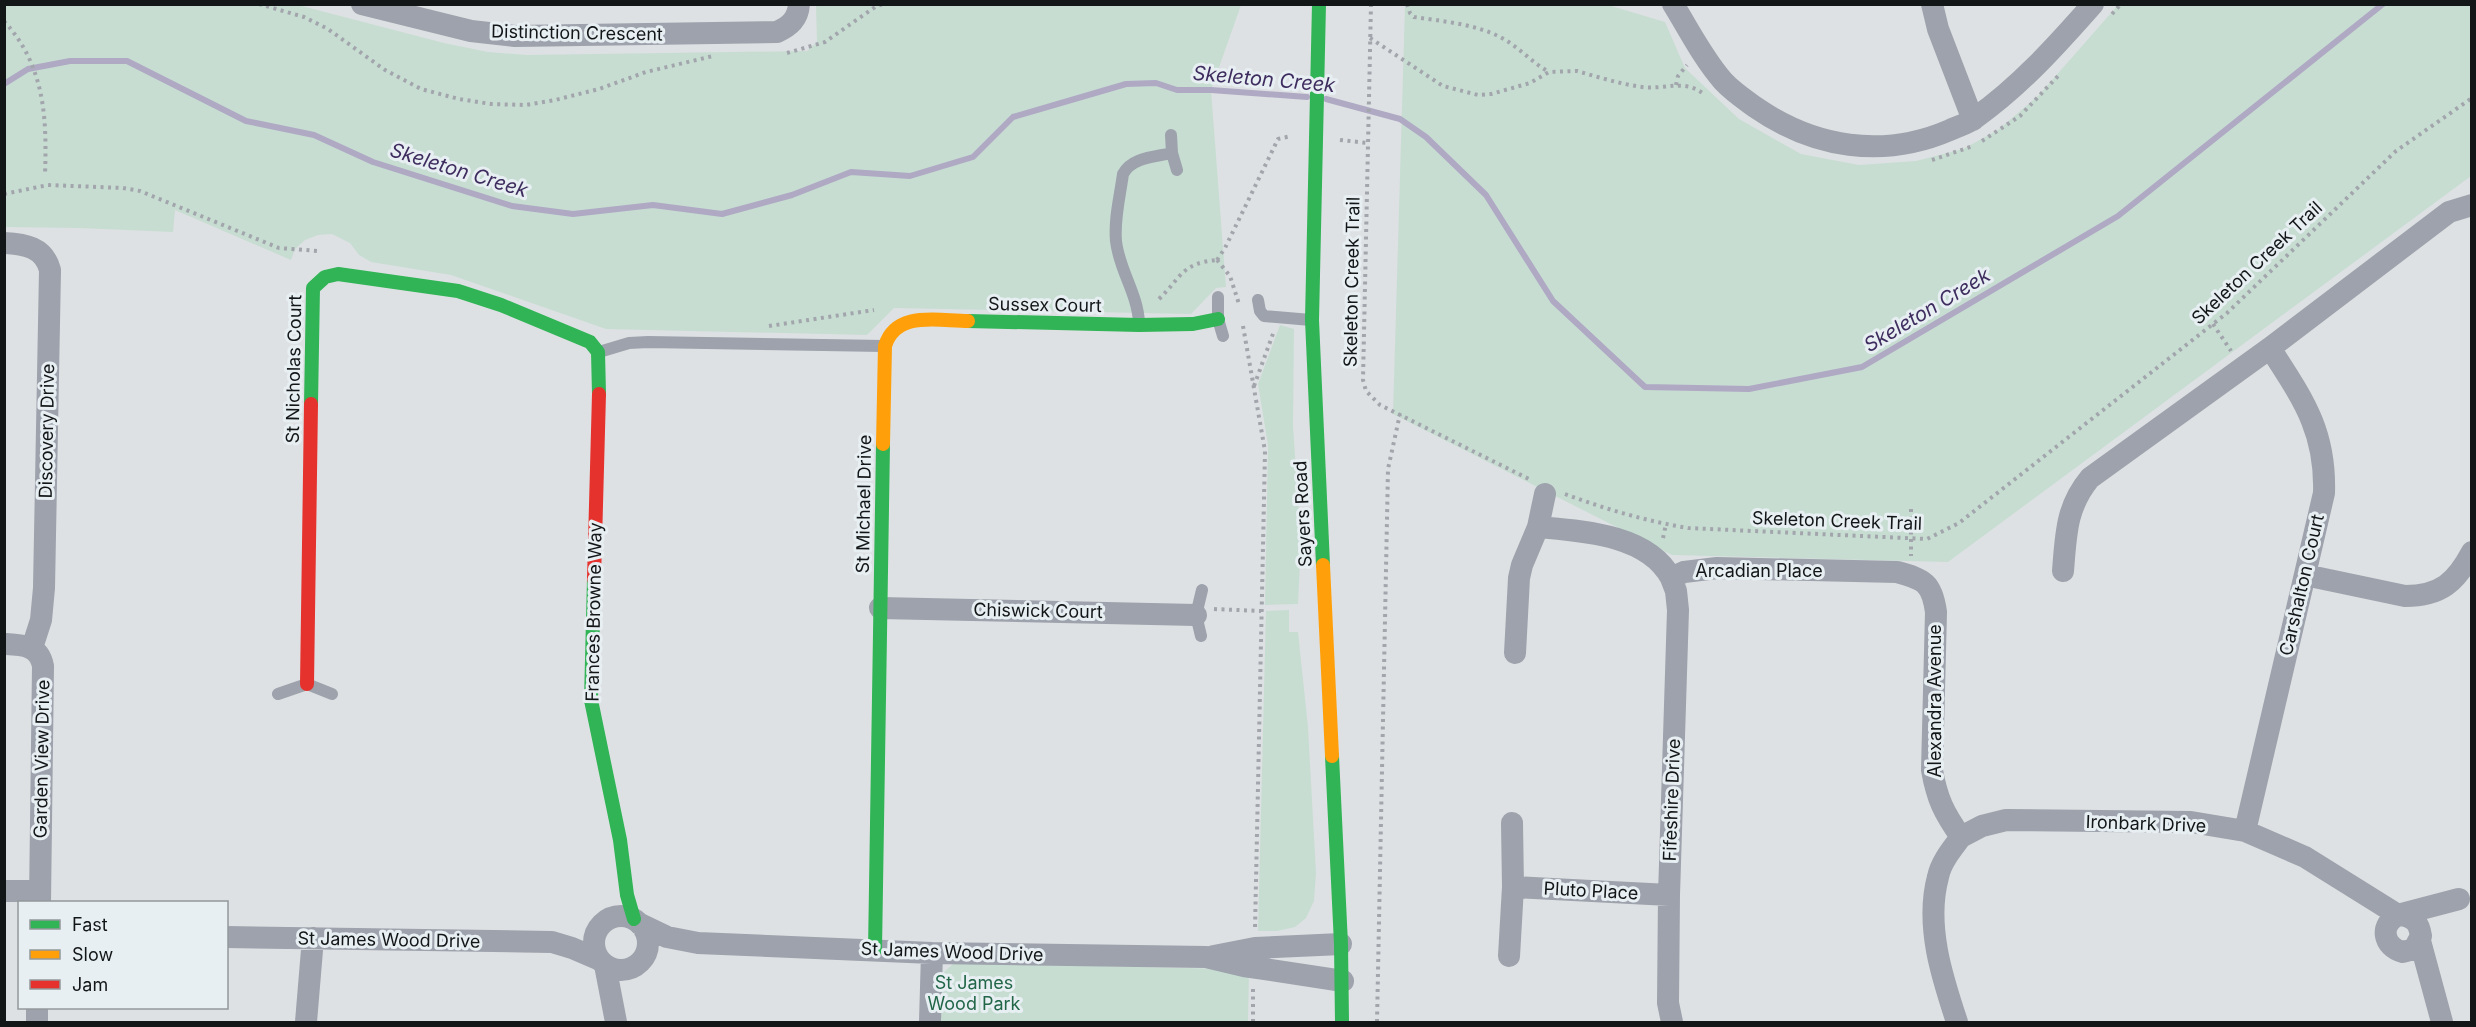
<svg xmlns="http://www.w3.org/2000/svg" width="2476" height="1027" font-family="Inter,sans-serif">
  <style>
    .green { fill: #c7ddd2 }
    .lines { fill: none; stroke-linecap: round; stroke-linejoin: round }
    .stream { stroke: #afa9c4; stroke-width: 6 }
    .path { stroke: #a2a6ac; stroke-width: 4; stroke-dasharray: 3 4.5; stroke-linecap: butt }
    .lane { stroke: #9da2ac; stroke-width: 12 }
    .street { stroke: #9da2ac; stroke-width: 22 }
    .fast { stroke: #30b455; stroke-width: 14 }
    .slow { stroke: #ff9f0a; stroke-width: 14 }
    .jam { stroke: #e5322d; stroke-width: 14 }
    .labels { text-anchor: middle; stroke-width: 6; stroke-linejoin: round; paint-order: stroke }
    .street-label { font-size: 18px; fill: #131617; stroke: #e8eff3 }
    .park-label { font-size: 18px; fill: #226648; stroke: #e8eff3 }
    .water-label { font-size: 20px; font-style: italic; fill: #3e2d5e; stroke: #e8eff3 }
  </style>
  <rect width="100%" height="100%" fill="#dee1e3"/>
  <path class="green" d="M5 5H298L444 43 488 52 527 55 807 51 817 42 816 5H1241L1211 90 1226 287 1216 288 1191 314 894 308 867 335 606 329 451 275 371 262 359 255 350 243 332 234 318 235 305 240 295 249 291 260 175 210 173 232 79 228 5 227Z
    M1405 5H1608L1665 22 1685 68 1739 119 1801 154 1859 165 1916 161 1963 149 1998 130 2039 95 2118 5H2471V176L1948 562 1672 555 1393 414Z
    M1280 325 1294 329 1293 426 1301 543 1298 604 1265 605 1268 445 1258 384Z
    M1289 610V632H1298L1308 727 1316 873 1314 901 1306 918 1295 927 1277 931H1258L1266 611Z
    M954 963 1228 969 1249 971 1248 1022H940L941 975Z"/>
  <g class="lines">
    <path class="stream" d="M4 84 28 69 70 61H127L246 121 314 135 373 162 512 206 573 214 653 205 722 214 792 195 851 172 910 176 973 157 1013 117 1126 84 1156 83 1177 90H1211L1307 97
      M1326 99 1400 119 1426 137 1486 195 1553 301 1645 387 1749 389 1862 367 2118 216 2383 4"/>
    <path class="path" d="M259 4 304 17 328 29 385 70 421 89 459 99 491 104 526 105 555 100 599 89 646 72 713 56
      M1371 4 1363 380 1366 391 1380 405 1531 480
      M1407 4 1410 13 1414 17C1441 21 1475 24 1500 37 1518 46 1531 62 1549 72
      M2112 14 2121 4
      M4 21C45 66 47 118 45 175
      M1370 38 1443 86 1478 95 1491 94 1530 83 1549 72 1577 71C1598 77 1620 84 1642 87 1665 90 1685 78 1705 95
      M787 53 825 42 875 7 883 4
      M1676 85 1678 76 1687 65
      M1340 140 1368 143
      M1982 141 2020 116 2058 76
      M1932 160 1973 146
      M4 194 48 185 123 188 140 191 279 248 318 251
      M1217 260 1230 276 1239 304
      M1217 260 1225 248 1278 139 1291 136
      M1159 299C1181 278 1181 263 1217 260
      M2213 324 2231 351
      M769 326 874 310
      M1243 326 1265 451 1255 929
      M1254 386 1274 331
      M1565 494C1605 509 1646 521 1688 528L1927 539 1959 523 2227 313 2396 151 2472 98
      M1911 509V556
      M1663 538 1666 524
      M1214 609 1261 611
      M1253 1022V987
      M1377 1022 1388 469 1400 414"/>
    <path class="lane" d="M1171 135 1172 153 1177 170
      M1218 297V319L1223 336
      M1258 300 1260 311 1264 316 1311 320
      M1139 323C1138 294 1119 270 1116 241 1114 219 1120 196 1123 174 1132 157 1155 157 1172 153
      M599 352 629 343 648 342 883 346
      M1201 636 1196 615 1202 590
      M278 694 307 684 332 694"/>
    <path class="street" d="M362 4 471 31 515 36 777 32C790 26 798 19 799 4
      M1673 4C1689 30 1703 58 1723 81 1732 91 1744 99 1755 107 1814 148 1883 159 1950 130 1958 126 1968 124 1975 118 2020 86 2056 46 2093 4
      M1932 4 1938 29 1973 120
      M4 243C25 244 44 247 50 270L44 588 41 620 32 648
      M1538 527C1581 531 1648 534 1671 578L1684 572 1717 568 1897 572C1924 579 1932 583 1936 612L1932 770C1937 799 1944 813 1961 837 1952 849 1941 862 1938 877 1925 925 1942 977 1957 1022
      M2063 571C2066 534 2066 507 2090 478L2270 348 2449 212 2472 205
      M2305 575 2405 596C2441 596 2456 582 2472 552
      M1671 578 1676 591 1678 610 1669 895 1668 1003 1672 1022
      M880 608 1196 615
      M4 644C23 645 39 645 43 666L40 902
      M1515 653 1519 578 1522 565 1538 527 1545 494
      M2245 831 2324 493C2326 430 2302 398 2270 348
      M1961 837 1982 826 2006 820 2191 822 2245 831 2305 857 2398 915
      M1513 887 1669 895
      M4 891H40
      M2402 915C2415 918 2419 923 2421 936L2414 949 2403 952C2383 947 2379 925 2398 915L2459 899
      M594 943a27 27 0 1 1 54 0a27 27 0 1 1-54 0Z
      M640 924 667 937 698 943 932 953 1206 957 1244 966 1343 981
      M226 937 552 942 572 948 600 960
      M2420 941 2442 1022
      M1214 956 1255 948 1341 944
      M1509 956 1513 887 1512 823
      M605 965 616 1022
      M37 1022V1008
      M306 1022 313 938
      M930 1022 932 953"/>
    <path class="fast" d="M1319 4 1312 320 1323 565
      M968 321 1139 325 1193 324 1218 319
      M311 404 313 288 325 277 338 274 458 291 501 305 590 342 598 352 599 394
      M594 579 591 700 620 840 627 895 634 919
      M1332 756 1341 944 1342 1022
      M875 950 883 444"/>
    <path class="slow" d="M883 444 885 346C896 310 938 321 968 321
      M1323 565 1332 756"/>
    <path class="jam" d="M594 579 599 394
      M307 684 311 404"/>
  </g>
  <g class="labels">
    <g class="street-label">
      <text transform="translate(577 33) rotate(1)" y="6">Distinction Crescent</text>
      <text transform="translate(2257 263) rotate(-43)" y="6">Skeleton Creek Trail</text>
      <text transform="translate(1352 282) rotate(-89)" y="6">Skeleton Creek Trail</text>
      <text transform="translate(1045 305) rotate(1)" y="6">Sussex Court</text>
      <text transform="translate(294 369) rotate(-89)" y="6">St Nicholas Court</text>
      <text transform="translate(47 431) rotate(-89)" y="6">Discovery Drive</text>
      <text transform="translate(864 504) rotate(-89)" y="6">St Michael Drive</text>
      <text transform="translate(1303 514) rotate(-93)" y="6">Sayers Road</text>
      <text transform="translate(1837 521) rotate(2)" y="6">Skeleton Creek Trail</text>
      <text x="1759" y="577">Arcadian Place</text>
      <text transform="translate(2302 585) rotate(-77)" y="6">Carshalton Court</text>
      <text transform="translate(1038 611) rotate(1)" y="6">Chiswick Court</text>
      <text transform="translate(594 612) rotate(-89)" y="6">Frances Browne Way</text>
      <text transform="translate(1935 701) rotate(-90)" y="6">Alexandra Avenue</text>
      <text transform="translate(42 759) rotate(-89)" y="6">Garden View Drive</text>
      <text transform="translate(1672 800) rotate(-88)" y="6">Fifeshire Drive</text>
      <text transform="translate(2146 824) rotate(2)" y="6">Ironbark Drive</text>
      <text transform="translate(1591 891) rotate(3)" y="6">Pluto Place</text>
      <text transform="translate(389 940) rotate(1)" y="6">St James Wood Drive</text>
      <text transform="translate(952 952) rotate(2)" y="6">St James Wood Drive</text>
    </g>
    <g class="park-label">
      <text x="974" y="989">St James<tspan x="974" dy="21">Wood Park</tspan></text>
    </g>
    <g class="water-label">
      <text transform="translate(1264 79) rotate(5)" y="7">Skeleton Creek</text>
      <text transform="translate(459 170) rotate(17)" y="7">Skeleton Creek</text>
      <text transform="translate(1927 310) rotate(-31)" y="7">Skeleton Creek</text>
    </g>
  </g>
  <rect width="2476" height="1027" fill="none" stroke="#131617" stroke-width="12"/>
  <rect x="18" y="901" width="210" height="108" fill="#e8eff3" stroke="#93989b" stroke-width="1.5"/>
  <rect x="30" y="920" width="30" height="9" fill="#30b455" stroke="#93989b" stroke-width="1.5"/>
  <text x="72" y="931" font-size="18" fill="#131617">Fast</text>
  <rect x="30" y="950" width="30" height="9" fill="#ff9f0a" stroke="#93989b" stroke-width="1.5"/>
  <text x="72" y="961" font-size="18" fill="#131617">Slow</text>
  <rect x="30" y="980" width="30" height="9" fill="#e5322d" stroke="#93989b" stroke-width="1.5"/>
  <text x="72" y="991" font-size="18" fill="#131617">Jam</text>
</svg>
